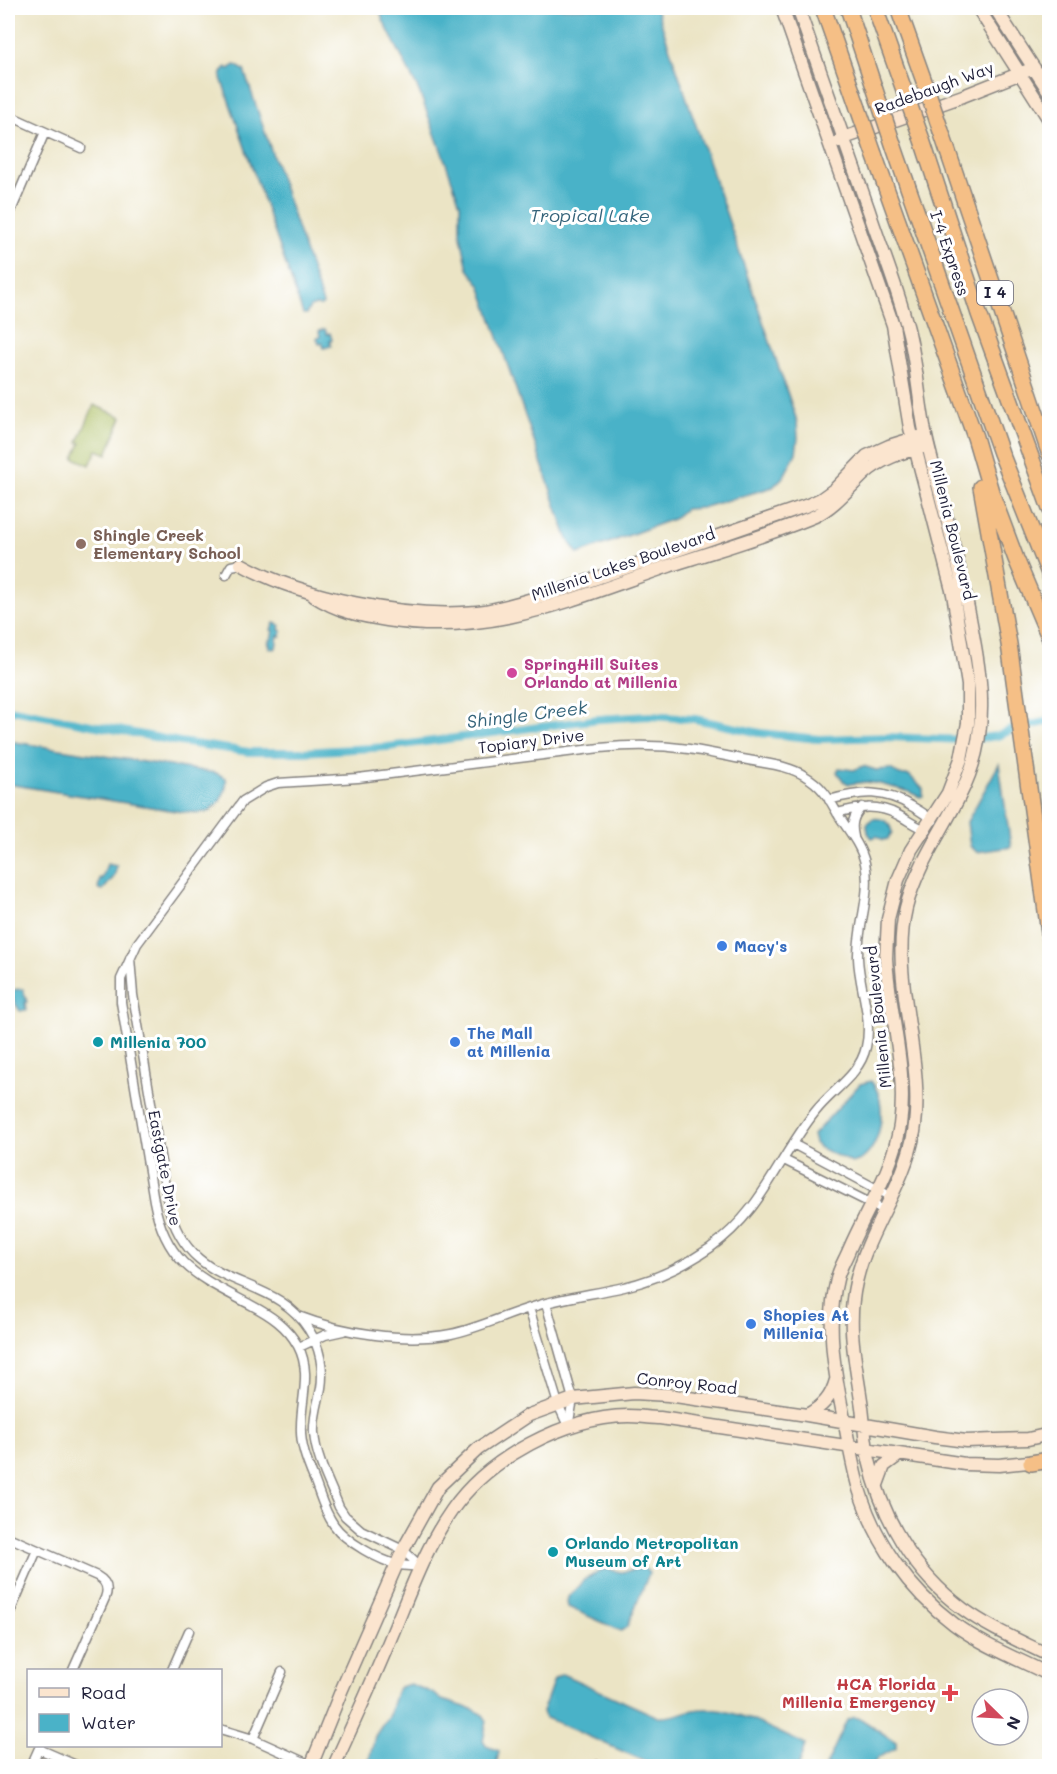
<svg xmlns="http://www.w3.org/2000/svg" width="1057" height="1774" font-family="Mali,sans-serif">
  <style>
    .green { fill: #abbe62; stroke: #66704e; stroke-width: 1.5 }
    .water { fill: #4ab2c8; stroke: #366a82; stroke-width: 1.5 }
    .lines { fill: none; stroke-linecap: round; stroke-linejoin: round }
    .canal { stroke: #4ab2c8; stroke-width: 8 }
    .street-casing { stroke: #868380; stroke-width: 11 }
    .secondary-casing { stroke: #868380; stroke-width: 15 }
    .highway-casing { stroke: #868380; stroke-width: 18 }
    .street { stroke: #fff; stroke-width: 8 }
    .secondary { stroke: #fbe5cf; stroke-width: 12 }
    .highway { stroke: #f5bf86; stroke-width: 15 }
    .highway-bridge-casing { stroke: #868380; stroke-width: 18; stroke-linecap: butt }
    .highway-bridge { stroke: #f5bf86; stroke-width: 15 }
    .education-dot { fill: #8d6e63; stroke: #fff; stroke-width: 2 }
    .hotel-dot { fill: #d1479c; stroke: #fff; stroke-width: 2 }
    .shop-dot { fill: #3f7fe0; stroke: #fff; stroke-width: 2 }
    .culture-dot { fill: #0f9aa8; stroke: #fff; stroke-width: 2 }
    .health-dot { fill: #e0444e; stroke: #fff; stroke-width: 2 }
    .labels { text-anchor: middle; stroke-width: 6; stroke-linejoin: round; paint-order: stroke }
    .shield { fill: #fff; stroke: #646476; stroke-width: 1.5 }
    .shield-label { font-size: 15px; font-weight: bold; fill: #22223b }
    .street-label { font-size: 16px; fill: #22223b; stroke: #fff }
    .education-label { font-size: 16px; font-weight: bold; fill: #785e54; stroke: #fff; text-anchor: start }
    .hotel-label { font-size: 16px; font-weight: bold; fill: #b23c85; stroke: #fff; text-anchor: start }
    .shop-label { font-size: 16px; font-weight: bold; fill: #366cbe; stroke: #fff; text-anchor: start }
    .culture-label { font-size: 16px; font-weight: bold; fill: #0d838f; stroke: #fff; text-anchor: start }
    .health-label { font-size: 16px; font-weight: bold; fill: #be3a42; stroke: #fff; text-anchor: end }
    .water-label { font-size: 18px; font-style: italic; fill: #34637a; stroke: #fff }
  </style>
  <rect width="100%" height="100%" fill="#fff"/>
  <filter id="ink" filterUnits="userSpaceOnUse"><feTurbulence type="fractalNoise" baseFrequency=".0167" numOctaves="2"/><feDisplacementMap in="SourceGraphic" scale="12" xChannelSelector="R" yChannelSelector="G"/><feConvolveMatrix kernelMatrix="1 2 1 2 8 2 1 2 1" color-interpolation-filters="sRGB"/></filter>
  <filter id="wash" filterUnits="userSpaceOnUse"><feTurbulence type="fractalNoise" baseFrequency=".008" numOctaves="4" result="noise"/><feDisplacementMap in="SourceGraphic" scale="24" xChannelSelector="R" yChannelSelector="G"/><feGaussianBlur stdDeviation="1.35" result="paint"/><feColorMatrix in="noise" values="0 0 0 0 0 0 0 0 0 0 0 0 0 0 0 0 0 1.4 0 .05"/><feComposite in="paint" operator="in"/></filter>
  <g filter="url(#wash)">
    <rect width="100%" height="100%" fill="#ebe4c5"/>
    <path class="green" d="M94 405 122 417 107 454 97 450 90 465 74 458 81 443 78 442Z"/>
    <path class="water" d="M379 8H656L797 421 798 438 796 453 784 476 773 487 701 508 685 509 673 519 578 554 568 540 480 285 468 269 460 232V204L447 166 419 91 383 20Z
      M235 65 244 70 323 304 321 306 316 305 310 307 306 314H303L221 78 222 73 226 67 229 69Z
      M325 329 327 334 330 333 332 340 330 341 331 346 324 348 322 343 319 344 317 338 320 337 319 331Z
      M274 623 280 625 279 630 282 631 281 636 278 635 276 648 274 649 269 648 270 644H268L269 640H271L273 631 271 630Z
      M8 741 216 773 226 778C228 788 221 803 212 809 204 815 191 812 182 812L8 784Z
      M999 764 1011 847 977 852 970 846 967 822Z
      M863 766 876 770 891 769 899 775H909L923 789V796L920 797 907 791 880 784 866 782 849 784 843 781 837 772 839 768 854 770Z
      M872 819C883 817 890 822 892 832L888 839 883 840 877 836 872 838 868 833 867 824Z
      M107 864 117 866 114 877 103 890 98 889 100 878 102 879Z
      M23 989 27 1002H25L26 1010 20 1011 14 1002 11 990Z
      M871 1081C888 1100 883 1145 861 1160 858 1161 855 1162 852 1163L820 1148 815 1143 813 1135 860 1084Z
      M644 1568 649 1573 646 1581 627 1627 621 1631 568 1607 567 1602 568 1597 584 1580 602 1570 606 1569 621 1572Z
      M562 1674 658 1717C673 1719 688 1709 703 1709 734 1707 772 1730 800 1742L805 1745 798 1766H656L544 1717 542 1712 554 1679Z
      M410 1684 433 1693 442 1700 475 1710 483 1715 487 1721 483 1741 486 1746 499 1751 496 1766H365L368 1764 375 1736 389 1715 396 1692 400 1687Z
      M854 1717 861 1719 896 1742V1748C885 1756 879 1753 872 1766H826L847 1720Z"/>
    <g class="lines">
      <path class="canal" d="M8 709 180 742 249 752H302L387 747 599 719 649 716 695 719 760 733 819 739 889 737 966 740 997 736 1014 729 1050 721"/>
    </g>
  </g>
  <g filter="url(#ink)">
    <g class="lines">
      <g class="street-casing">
        <path id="street" d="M8 115 81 148
          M8 218 45 132
          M226 575 231 566 241 564
          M829 800C862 791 884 789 913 807 920 811 927 815 933 821
          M837 813C858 807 878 804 898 815 908 820 916 827 927 830
          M854 837C851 824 853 816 862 807
          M130 958 133 995 168 1204C189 1296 272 1269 309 1330 320 1347 324 1369 321 1388 318 1403 313 1418 314 1433 316 1459 330 1484 339 1507L345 1516 361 1530 403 1550 421 1567
          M793 1144 890 1196
          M784 1160 884 1210
          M546 1303 573 1399 568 1427
          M529 1308 558 1404 568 1426
          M298 1316C342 1333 405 1343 451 1334 480 1328 507 1314 536 1306 565 1297 594 1294 624 1287 655 1280 684 1266 710 1248 763 1210 777 1160 815 1112 832 1090 860 1075 866 1047 873 1018 859 987 858 958 857 927 872 894 865 863 861 846 849 831 839 816 834 808 830 799 823 791 818 785 812 780 805 776 788 765 767 764 748 760 728 757 709 752 689 749 659 745 629 745 600 748L358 778 278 783 266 787 243 801 137 944 121 979V1002L154 1201C166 1265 199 1277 251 1305 270 1315 287 1326 298 1346 312 1372 301 1399 301 1426 300 1445 307 1462 314 1479 320 1494 324 1511 334 1525 345 1541 380 1561 399 1565 406 1566 414 1566 421 1567
          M299 1347 325 1335 343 1331
          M8 1537 97 1576C106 1581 109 1588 105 1598L73 1670
          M8 1617 37 1550
          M172 1670 189 1631
          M220 1729 253 1739 313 1766
          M253 1739 282 1672
          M39 1749 78 1766
          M31 1766 40 1746
          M596 1766 597 1765"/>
      </g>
      <g class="secondary-casing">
        <path id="secondary" d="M782 8 893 325 910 428 953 594 968 685V723L961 759 948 793 911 850 898 880 888 919 886 958C889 1013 908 1071 900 1125 893 1171 867 1208 849 1250 845 1260 839 1269 837 1279 826 1323 834 1370 843 1414 848 1439 852 1465 859 1489 875 1542 909 1590 954 1624 982 1645 1018 1659 1050 1675
          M798 8C822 75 845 143 869 211 881 248 896 284 906 322 918 362 918 405 928 445 943 506 961 567 972 629 976 652 981 676 981 700 982 733 975 766 960 795 941 833 916 867 906 908 889 980 926 1059 914 1132 905 1185 868 1229 856 1282 846 1325 856 1364 862 1407 864 1424 865 1442 869 1460 882 1518 914 1573 963 1609 989 1628 1020 1641 1050 1656
          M978 8 1050 121
          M995 8 1050 93
          M839 141 844 138 963 96 1034 68
          M241 564C302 598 407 619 477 612 503 609 528 600 553 593L808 505 821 499 835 489 867 456 889 446 918 437
          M314 596C337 611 360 616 387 620 491 637 572 599 669 566 717 550 767 536 815 516 835 506 848 489 864 474 880 459 903 452 924 446
          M807 1415C823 1406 831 1398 836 1380
          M877 1485 884 1466 899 1455
          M311 1766 342 1689 403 1550 438 1487 478 1449 529 1415 573 1399 634 1393 668 1395 807 1415 935 1437 966 1441 1028 1439 1050 1434
          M334 1766C353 1724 373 1681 391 1637 409 1594 425 1548 452 1510 488 1458 565 1417 628 1416 639 1416 650 1418 660 1418L965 1464 999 1465 1038 1461"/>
      </g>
      <g class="highway-casing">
        <path id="highway" d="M823 8 858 108
          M848 8 878 99
          M875 8 904 90
          M898 8 925 84
          M941 131 1050 455
          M921 137 979 314 1050 509
          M894 147 1001 453 1050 576
          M874 154 975 437 992 495 1016 559 1050 639
          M981 487 1009 644 1050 940
          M1031 1463 1050 1460"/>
      </g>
      <use href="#street" class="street"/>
      <use href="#secondary" class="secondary"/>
      <use href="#highway" class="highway"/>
      <g class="highway-bridge-casing">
        <path id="highway-bridge" d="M925 84 941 131
          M904 90 921 137
          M878 99 894 147
          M858 108 874 154"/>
      </g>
      <use href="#highway-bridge" class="highway-bridge"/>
    </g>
  </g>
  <circle class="education-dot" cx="81" cy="544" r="6"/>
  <circle class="hotel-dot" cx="512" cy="673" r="6"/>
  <g class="shop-dot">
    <circle cx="722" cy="946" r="6"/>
    <circle cx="455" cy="1042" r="6"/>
    <circle cx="751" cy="1324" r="6"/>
  </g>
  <g class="culture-dot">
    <circle cx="98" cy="1042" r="6"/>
    <circle cx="553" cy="1552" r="6"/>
  </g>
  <path class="health-dot" d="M947 1684h6v6h6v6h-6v6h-6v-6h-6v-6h6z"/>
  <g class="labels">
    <rect class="shield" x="977" y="281" width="36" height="24" rx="4.5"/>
    <g class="shield-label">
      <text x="995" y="298">I 4</text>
    </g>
    <g class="street-label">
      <text transform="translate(934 88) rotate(-20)" y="6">Radebaugh Way</text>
      <text transform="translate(950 253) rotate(71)" y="6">I-4 Express</text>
      <text transform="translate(953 530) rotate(76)" y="6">Millenia Boulevard</text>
      <text transform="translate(623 564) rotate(-19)" y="6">Millenia Lakes Boulevard</text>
      <text transform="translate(531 741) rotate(-7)" y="6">Topiary Drive</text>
      <text transform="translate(878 1017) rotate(-96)" y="6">Millenia Boulevard</text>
      <text transform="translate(165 1168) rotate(79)" y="6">Eastgate Drive</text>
      <text transform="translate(687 1383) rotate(6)" y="6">Conroy Road</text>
    </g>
    <g class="education-label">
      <text x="93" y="541">Shingle Creek<tspan x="93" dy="18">Elementary School</tspan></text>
    </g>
    <g class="hotel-label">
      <text x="524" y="670">SpringHill Suites<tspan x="524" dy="18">Orlando at Millenia</tspan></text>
    </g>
    <g class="shop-label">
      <text x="734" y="952">Macy's</text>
      <text x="467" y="1039">The Mall<tspan x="467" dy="18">at Millenia</tspan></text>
      <text x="763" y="1321">Shopies At<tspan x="763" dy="18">Millenia</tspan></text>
    </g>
    <g class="culture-label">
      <text x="110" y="1048">Millenia 700</text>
      <text x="565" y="1549">Orlando Metropolitan<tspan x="565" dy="18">Museum of Art</tspan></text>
    </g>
    <g class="health-label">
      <text x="936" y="1690">HCA Florida<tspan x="936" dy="18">Millenia Emergency</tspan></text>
    </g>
    <g class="water-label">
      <text x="590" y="222">Tropical Lake</text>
      <text transform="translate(527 715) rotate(-7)" y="6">Shingle Creek</text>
    </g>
  </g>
  <rect width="1057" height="1774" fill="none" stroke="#fff" stroke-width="30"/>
  <rect x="27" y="1669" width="195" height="78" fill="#ffffff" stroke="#a7a7b1" stroke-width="1.5"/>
  <rect x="39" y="1688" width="30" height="9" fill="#fbe5cf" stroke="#a7a7b1" stroke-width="1.5"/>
  <text x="81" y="1699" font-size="18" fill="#22223b">Road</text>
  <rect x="39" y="1714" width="30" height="18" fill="#4ab2c8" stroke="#a7a7b1" stroke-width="1.5"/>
  <text x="81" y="1729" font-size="18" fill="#22223b">Water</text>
  <g transform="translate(1000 1717) rotate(114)"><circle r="28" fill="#ffffff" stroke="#a7a7b1" stroke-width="1.5"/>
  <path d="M0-4.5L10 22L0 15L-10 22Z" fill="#d1495b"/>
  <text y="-9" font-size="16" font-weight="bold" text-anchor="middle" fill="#22223b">N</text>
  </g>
</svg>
